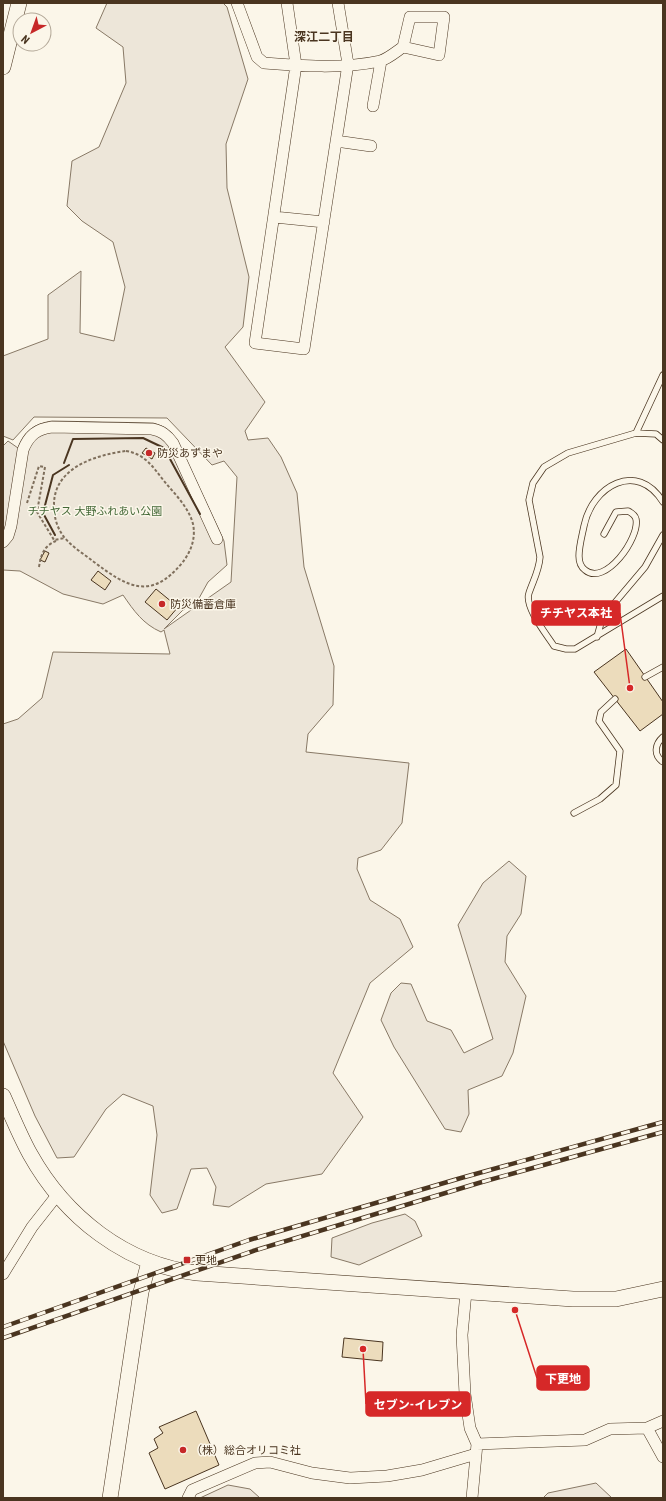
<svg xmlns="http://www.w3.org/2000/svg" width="666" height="1501" font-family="'Roboto Condensed','Noto Sans JP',sans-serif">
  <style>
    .green { fill: #ede6d9; stroke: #887966 }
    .building { fill: #ecdcbc; stroke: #4a3520 }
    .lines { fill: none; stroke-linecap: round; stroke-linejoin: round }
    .lane-casing { stroke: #4a3520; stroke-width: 7 }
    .street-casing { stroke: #4a3520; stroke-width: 12 }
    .secondary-casing { stroke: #4a3520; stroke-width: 16 }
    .path { stroke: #7f6f5c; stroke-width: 2; stroke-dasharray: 3 2; stroke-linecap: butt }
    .lane { stroke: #fbf6e9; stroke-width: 5.5 }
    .street { stroke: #fbf6e9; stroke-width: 11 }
    .secondary { stroke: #fbf6e9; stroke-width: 15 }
    .rail-casing { stroke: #4a3520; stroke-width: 4.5 }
    .rail { stroke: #fbf6e9; stroke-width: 3; stroke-dasharray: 9; stroke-linecap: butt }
    .wall { stroke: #4a3520; stroke-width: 2 }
    .poi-dot { fill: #c62828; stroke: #fbf6e9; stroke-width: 1.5 }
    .labels { text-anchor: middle; stroke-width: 3; stroke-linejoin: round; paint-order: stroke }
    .poi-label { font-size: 11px; fill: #4a3520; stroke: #fbf6e9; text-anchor: start }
    .park-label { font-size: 11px; fill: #436837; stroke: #fbf6e9 }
    .neighbourhood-label { font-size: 12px; font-weight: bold; fill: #4a3520; stroke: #fbf6e9 }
    .leader { fill: none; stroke: #d62828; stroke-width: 1.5 }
    .callout-dot { fill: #d62828; stroke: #fbf6e9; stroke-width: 1.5 }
    .callout { fill: #d62828; stroke: #d62828; stroke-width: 1.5 }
    .callout-label { font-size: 12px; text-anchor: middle; font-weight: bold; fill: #fff }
  </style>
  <rect width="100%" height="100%" fill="#fbf6e9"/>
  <path class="green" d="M107 3H223L227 7 248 79 226 144 227 188 249 277 243 327 225 347 265 402 245 431 248 440 268 438 281 457 297 493 304 567 334 666 333 705 308 734 306 752 409 763 402 823 381 850 358 858 357 869 370 900 400 919 413 947 370 983 333 1073 363 1117 322 1174 266 1184 229 1207 213 1205 216 1187 207 1168 191 1169 177 1209 162 1213 150 1195 157 1135 153 1106 123 1094 106 1109 74 1157 57 1158 35 1116 3 1041V724L18 719 42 698 53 652 170 654 164 630 161 632C143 624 134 611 123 595L103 604 63 594 20 571 3 570V446L8 441 18 448C24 431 34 424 52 421L153 423C164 426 170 430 177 440L224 541 227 565 208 582 198 600 183 610 164 629 231 582 237 477 224 461 212 465 167 418 34 417 13 440 3 436V356L48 339V295L81 271 80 333 114 341 125 287 113 242 82 221 67 206 72 161 99 147 126 83 123 47 96 28Z
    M509 861 526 876 521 914 507 936 505 962 526 996 513 1053 502 1076 468 1090 469 1114 461 1132 445 1129 394 1047 381 1020 391 993 401 983 411 984 427 1021 451 1030 464 1053 493 1039 458 925 483 883Z
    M405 1214 415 1221 422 1236 359 1265 331 1257 332 1238 372 1223Z
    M596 1483 612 1498H543L548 1493Z
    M228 1485 250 1489 260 1498H200Z"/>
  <path class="building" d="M146 448 155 453 152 459 142 453Z
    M45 551 49 553 45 562 40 560Z
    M98 571 111 581 105 590 91 580Z
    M156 589 178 607 167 620 145 602Z
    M626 649 663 702V714L640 731 594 672Z
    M344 1338 383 1342 382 1361 342 1357Z
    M196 1411 219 1465 165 1489 149 1453 158 1448 154 1439 163 1433 159 1427Z"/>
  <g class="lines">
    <g class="lane-casing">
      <path id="lane" d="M636 433 663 375
        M663 440 656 434 636 433 568 453 544 467 533 483 529 500 540 557C539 571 533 581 529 593 524 607 547 635 554 646L566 649H575L663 596
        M604 534 616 512 628 511C632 513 635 515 636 519 640 538 605 587 585 570 581 567 579 561 579 556 579 546 582 536 584 526 592 486 637 460 663 502
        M597 637 602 619 607 612 645 567 663 535
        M645 677 663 667
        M663 737C655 744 653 755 663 762
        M574 813 600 799 616 785 620 751 599 721 601 712 615 699"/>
    </g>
    <g class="street-casing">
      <path id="street" d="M237 3 257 57 264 63C300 66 344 69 380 61 388 59 397 51 403 47L439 55 444 17H410L403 47
        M287 3 296 65 255 343 304 349 348 64 338 3
        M373 106 381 61
        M336 141 371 146
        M274 217 324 222
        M3 542 8 536 11 526 23 450C29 435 37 429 52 427L152 429C162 431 167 435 173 443L217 539
        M3 1274 32 1227 58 1194
        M466 1292 462 1335 463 1355 465 1394 470 1428 477 1444 472 1498
        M647 1428 663 1457
        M477 1444 585 1440 610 1429 647 1428 663 1421
        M188 1498 192 1490 255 1463 270 1462 312 1473 350 1478 387 1476 422 1470 476 1454"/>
    </g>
    <g class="secondary-casing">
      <path id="secondary" d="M3 67 19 3
        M3 1096C12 1116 20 1136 30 1154 65 1217 126 1265 197 1273L573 1299H616L663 1289
        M110 1498 141 1292 149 1262"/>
    </g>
    <path class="path" d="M126 451C145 454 153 467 164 481 175 494 189 508 193 524 196 538 191 552 182 563 151 601 127 587 94 562 84 554 72 547 64 537 57 528 54 517 54 506 53 468 95 455 126 451Z
      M27 503 39 466 45 467 37 512 54 540 65 538
      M39 567C41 554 44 546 56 541"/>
    <use href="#lane" class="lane"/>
    <use href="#street" class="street"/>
    <use href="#secondary" class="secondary"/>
    <g class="rail-casing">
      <path id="rail" d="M3 1327 249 1240 461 1178 663 1122
        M3 1338 253 1251 482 1182 663 1132"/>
    </g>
    <use href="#rail" class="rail"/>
    <path class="wall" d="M64 463 73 439 143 438 164 448 200 514
      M55 535 43 513 53 475 69 465"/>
  </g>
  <g class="poi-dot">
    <circle cx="149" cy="453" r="4"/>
    <circle cx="162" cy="604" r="4"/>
    <rect x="183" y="1256" width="8" height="8" rx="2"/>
    <circle cx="183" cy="1450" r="4"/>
  </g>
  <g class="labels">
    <g class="poi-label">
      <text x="157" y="457">防災あずまや</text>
      <text x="170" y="608">防災備蓄倉庫</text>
      <text x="195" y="1264">更地</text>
      <text x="191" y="1454">（株）総合オリコミ社</text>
    </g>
    <g class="park-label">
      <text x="95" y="515">チチヤス 大野ふれあい公園</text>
    </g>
    <g class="neighbourhood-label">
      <text x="324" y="41">深江二丁目</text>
    </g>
  </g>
  <path class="leader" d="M630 688L620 613M515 1310L537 1378M363 1349L366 1404"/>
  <g class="callout-dot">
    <circle cx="630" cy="688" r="4"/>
    <circle cx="515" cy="1310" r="4"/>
    <circle cx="363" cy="1349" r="4"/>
  </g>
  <g class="callout">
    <rect x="532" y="601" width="88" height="24" rx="4"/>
    <rect x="537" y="1366" width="52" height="24" rx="4"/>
    <rect x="366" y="1392" width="104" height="24" rx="4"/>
  </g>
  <g class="callout-label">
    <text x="576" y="617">チチヤス本社</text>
    <text x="563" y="1383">下更地</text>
    <text x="418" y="1409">セブン-イレブン</text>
  </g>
  <rect width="666" height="1501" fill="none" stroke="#4a3520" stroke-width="8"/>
  <g transform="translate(32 32) rotate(221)"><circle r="19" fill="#fbf6e9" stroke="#b4a999"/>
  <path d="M0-3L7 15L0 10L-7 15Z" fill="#c62828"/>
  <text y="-6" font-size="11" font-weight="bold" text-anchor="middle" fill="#4a3520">N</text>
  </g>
</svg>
